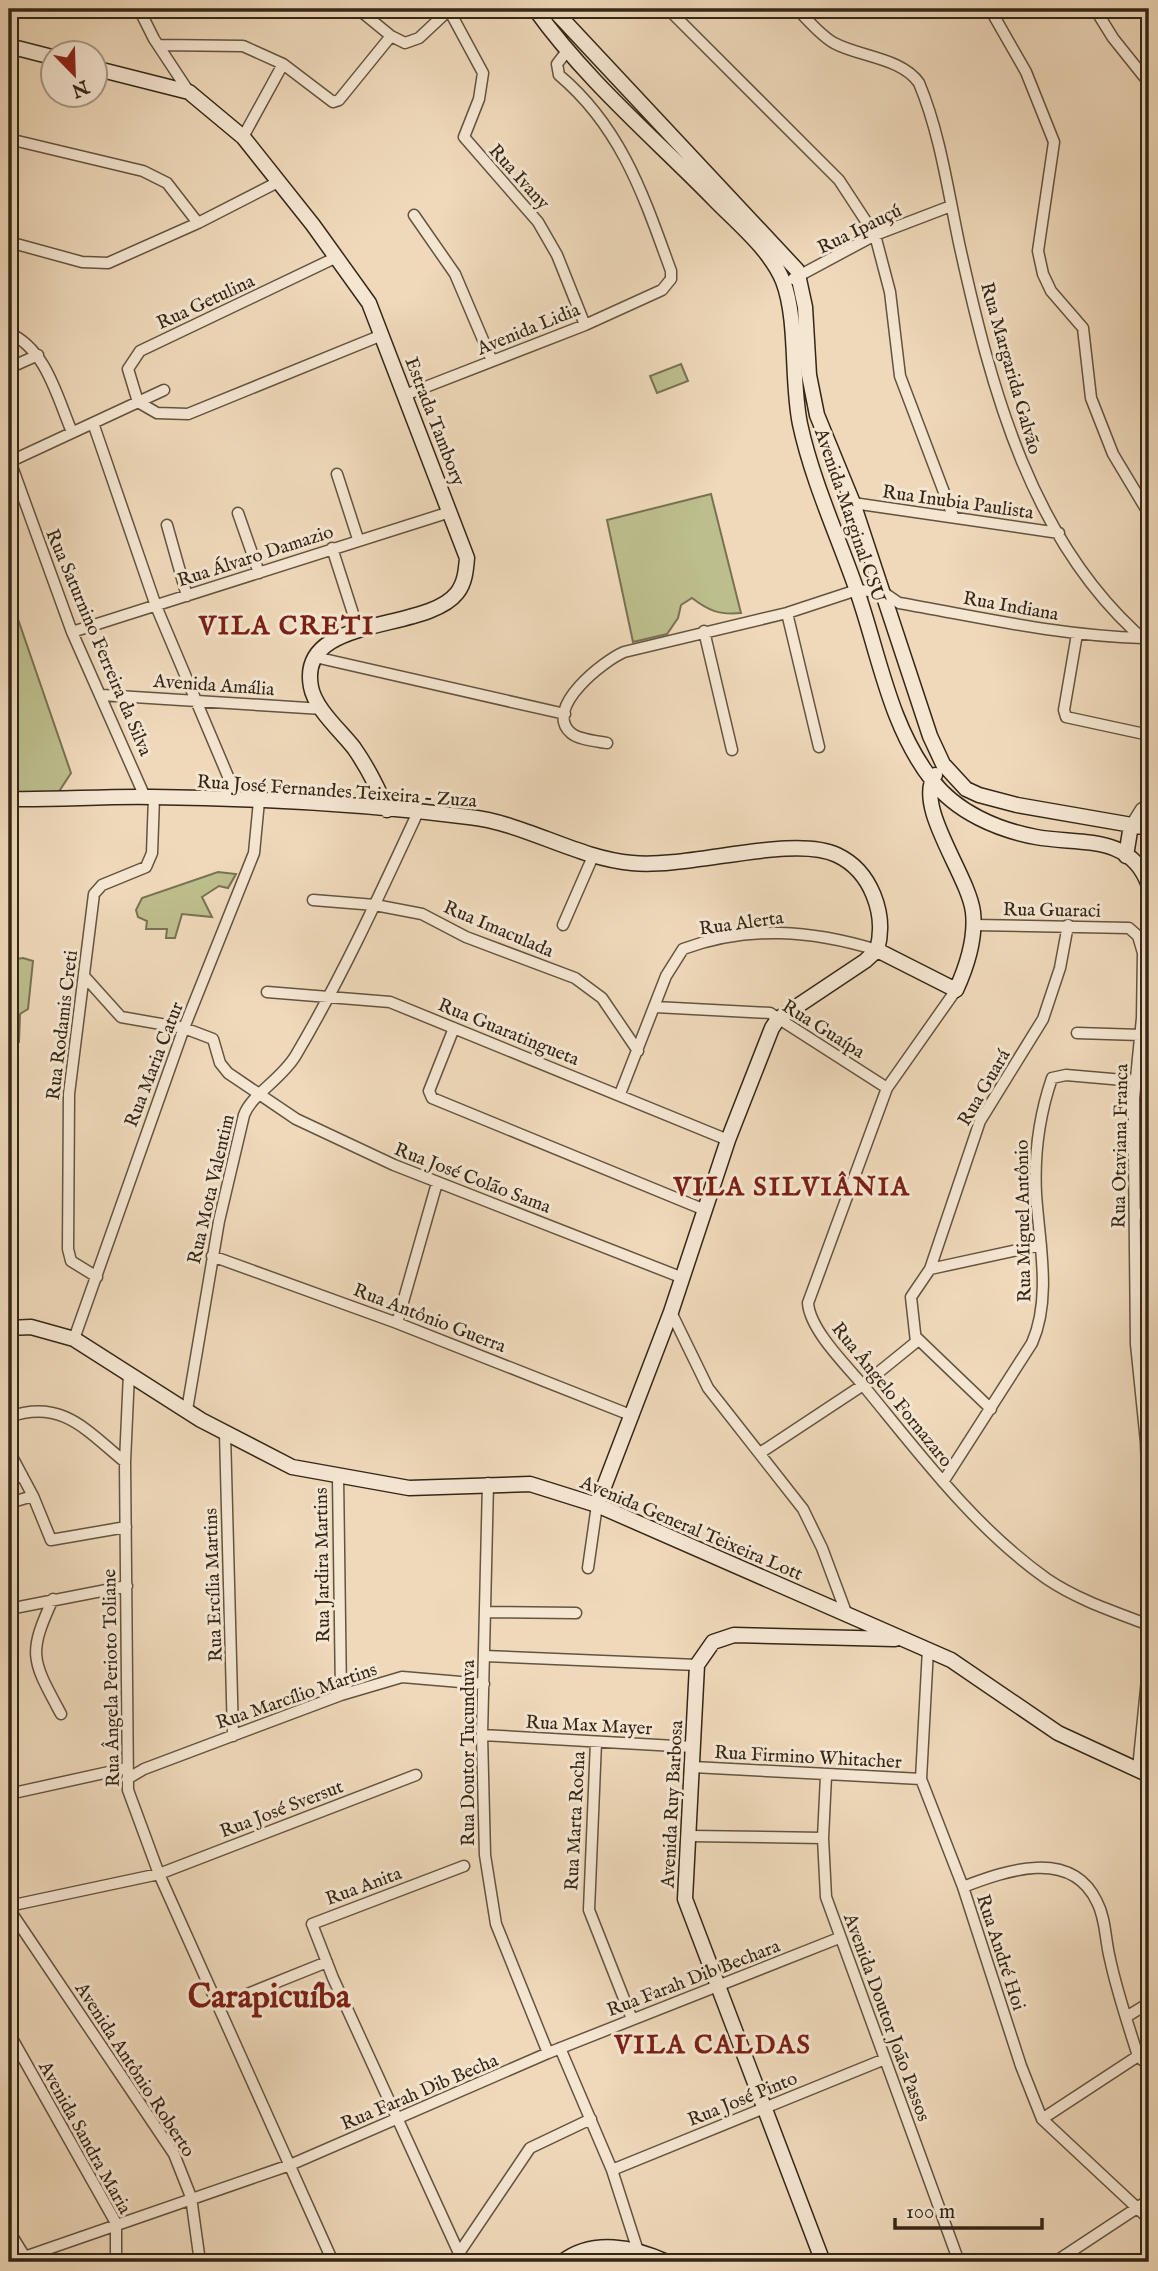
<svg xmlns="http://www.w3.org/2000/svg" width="1158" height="2271" font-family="'IM FELL English',serif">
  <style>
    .green { fill: #bdbe8d; stroke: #787252; stroke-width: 2 }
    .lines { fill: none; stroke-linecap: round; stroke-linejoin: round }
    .street-casing { stroke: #635440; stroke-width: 13 }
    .secondary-casing { stroke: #342717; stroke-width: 17 }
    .street { stroke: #f5e6d2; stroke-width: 10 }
    .secondary { stroke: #f5e6d2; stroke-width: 14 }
    .labels { text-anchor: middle; stroke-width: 6; stroke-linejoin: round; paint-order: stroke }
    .street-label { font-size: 19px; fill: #342717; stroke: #f5e6d2 }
    .district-label { font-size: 26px; font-weight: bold; letter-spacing: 2px; fill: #7a1f14; stroke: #f5e6d2 }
    .town-label { font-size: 33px; font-weight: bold; fill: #7a1f14; stroke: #f5e6d2 }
  </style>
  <rect width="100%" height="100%" fill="#efd9ba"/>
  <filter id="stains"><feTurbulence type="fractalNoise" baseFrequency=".00286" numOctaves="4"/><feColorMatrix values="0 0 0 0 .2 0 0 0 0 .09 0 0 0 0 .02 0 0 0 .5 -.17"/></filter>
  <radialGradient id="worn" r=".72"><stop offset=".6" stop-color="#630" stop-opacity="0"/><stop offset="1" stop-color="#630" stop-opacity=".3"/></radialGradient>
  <path class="green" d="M681 364 688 381 657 393 650 376Z
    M711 494 741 613C719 615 709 611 692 598L681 605 678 618 667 634 633 642 607 520Z
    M9 593 71 773 58 793 9 792Z
    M218 872 236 874 228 888 219 886 202 897 212 917 182 914 175 938H166L167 929H146L147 921 138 917 136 910 142 898Z
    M23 958 33 961 28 1009 20 1014 19 1042 9 1043V960Z"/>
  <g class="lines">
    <g class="street-casing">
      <path id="street" d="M139 9 154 39 189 92
        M358 9 391 36 405 43 419 38 450 9
        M668 9 839 180 875 235 890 292 900 376 953 516
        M797 9C808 20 820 35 834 43 860 57 902 58 919 83 940 133 948 191 959 243 991 388 1031 545 1149 644
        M990 9 1026 72 1054 142 1038 251 1043 274 1051 291 1083 328 1091 398 1113 454 1149 514
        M1095 9 1113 38 1149 83
        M449 10 483 73 479 99 464 137 538 222 557 255 585 325
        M159 45 243 46 283 64 333 102 339 100 391 36
        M243 137 283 64
        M9 139 143 171 167 183 198 223
        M414 215 455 274 492 361
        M9 242 82 262 108 263 198 223 278 182
        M337 257 140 351 128 369 138 402 157 413 188 414 382 335
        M793 279 875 235 951 206
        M9 333C46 349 57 397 72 432
        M9 368 38 355
        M405 395 585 325 662 290 671 279V271C644 197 622 128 559 75L557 64 567 51
        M93 423 156 606 238 800
        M10 461 72 632 145 797
        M9 462 164 390
        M337 474 358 539
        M853 503 1059 533
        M238 513 259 573
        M167 525 187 596
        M332 548 358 629
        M787 613 819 747
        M704 631 732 750
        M72 632 450 512
        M1077 634 1064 710 1066 717 1149 735
        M315 657 565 714
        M102 695 323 709
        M607 743C597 741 579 740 571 733 542 708 605 660 624 652L787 613 857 590 883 592 899 603C980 617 1060 636 1143 638
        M1131 825 1141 809 1149 803
        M313 900 375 905 422 914 466 937 575 978 602 998 638 1051
        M563 925 594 854
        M974 925 1129 928 1138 936 1143 953 1142 1018 1134 1098V1153L1136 1344 1146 1442 1149 1527
        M85 977 121 1017 184 1028 213 1039 220 1063 228 1073 296 1119 394 1165 683 1278
        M956 990 887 1088 808 1303C810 1331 849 1368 867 1390 922 1457 976 1529 1047 1579 1078 1600 1115 1612 1149 1625
        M267 992 390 1002 728 1140
        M655 1007 770 1013 887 1088
        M454 1028 429 1091 432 1098 705 1210
        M1077 1033 1140 1035
        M620 1094 666 976 683 949C749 925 811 930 877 950
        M1135 1214H1149
        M212 1256 397 1323 633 1416
        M930 1269 1041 1245
        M97 1277 71 1261 68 1249 69 1094 94 894 102 885 146 867 152 853 154 797
        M671 1312 708 1388 803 1509 822 1548 847 1615
        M397 1323 437 1183
        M917 1338 991 1409
        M74 1339 184 1028 254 853 259 801
        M129 1373 125 1462 128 1790 159 1874 333 2262
        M187 1410 219 1221 244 1115C252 1094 282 1079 296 1055 342 977 380 894 418 812
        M9 1417C62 1398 87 1431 125 1462
        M225 1433 233 1736
        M9 1451 33 1496 51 1540 126 1527
        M760 1453 863 1385 916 1342 911 1297 930 1269 980 1121 1043 1019 1060 968 1068 925
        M338 1476 341 1695
        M9 1481 22 1475
        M943 1482 1032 1343C1052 1298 1039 1241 1036 1194 1034 1154 1039 1116 1052 1078L1066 1075 1135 1081
        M488 1483 482 1735 485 1855 496 1924 548 2053
        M9 1503 33 1496
        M588 1568 597 1505
        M53 1599C27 1655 32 1660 61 1714
        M9 1609 127 1586
        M486 1612 576 1613
        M928 1649 921 1779 963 1887 1021 2066 1042 2119 1149 2219
        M484 1656 697 1665
        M482 1735 693 1747
        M596 1742 589 1910 632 2019
        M693 1767 921 1779
        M1138 1769 1149 1659
        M826 1776 823 1838 826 1897 959 2262
        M127 1779 144 1769 341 1695 402 1677 484 1684
        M9 1794 127 1768
        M690 1836 823 1838
        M963 1887C1005 1871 1071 1847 1097 1902 1106 1919 1105 1940 1110 1959 1117 1992 1128 2024 1138 2056L1149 2066
        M9 1906 159 1874 416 1775
        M9 1909 174 2154 191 2197 200 2262
        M220 2005 327 1962
        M1126 2017 1149 2003
        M9 2033 116 2223V2262
        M560 2048 612 2170 638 2251
        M1042 2119 1138 2056
        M612 2170 885 2059
        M9 2231 28 2262
        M10 2262 290 2165 548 2053 839 1938
        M453 2262 530 2148 591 2119
        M463 2262 333 1978 312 1924 464 1866
        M1055 2262 1149 2200"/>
    </g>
    <g class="secondary-casing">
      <path id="secondary" d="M535 9C585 79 652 136 713 198 736 222 770 249 783 281 798 320 791 381 800 424 812 480 837 534 856 588 879 653 889 725 932 780 956 812 998 830 1036 837 1079 845 1131 833 1149 886
        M553 9 797 270 805 307 809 375 817 415 853 503 930 736 943 764 966 789 979 795 1017 805 1149 828
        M9 46 52 57
        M94 68 189 92 243 137 313 225 369 303 467 558C466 570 465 583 457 593 426 633 297 614 311 687 315 709 341 731 354 748 368 768 378 788 387 810
        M9 799C57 800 104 796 152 797 257 798 365 804 469 817 525 823 576 858 632 863 688 869 793 834 837 855 871 871 887 914 877 950L865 961 778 1019 772 1028 728 1140 671 1312 597 1505
        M1126 856 1131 825
        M877 950 956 990C967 966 976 939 973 912 968 874 914 807 935 775
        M9 1328 31 1327 74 1339 201 1420 292 1467 409 1488 530 1484 597 1505 951 1660 1058 1733 1149 1775
        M562 2262C593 2238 634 2247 667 2262
        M823 2262 685 1899 697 1665 713 1642 734 1635 895 1639"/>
    </g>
    <use href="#street" class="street"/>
    <use href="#secondary" class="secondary"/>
  </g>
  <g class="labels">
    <g class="street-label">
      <text transform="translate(520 176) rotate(48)" y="7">Rua Ivany</text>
      <text transform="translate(859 228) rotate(-26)" y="7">Rua Ipauçú</text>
      <text transform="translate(205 301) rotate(-25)" y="7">Rua Getulina</text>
      <text transform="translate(528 328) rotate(-22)" y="7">Avenida Lidia</text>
      <text transform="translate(1012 368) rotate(74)" y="7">Rua Margarida Galvão</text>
      <text transform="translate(436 421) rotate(69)" y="7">Estrada Tambory</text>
      <text transform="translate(958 501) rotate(8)" y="7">Rua Inubia Paulista</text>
      <text transform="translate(851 515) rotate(71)" y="7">Avenida Marginal CSU</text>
      <text transform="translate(255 555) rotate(-18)" y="7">Rua Álvaro Damazio</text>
      <text transform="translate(1011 605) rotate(10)" y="7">Rua Indiana</text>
      <text transform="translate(100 642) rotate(67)" y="7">Rua Saturnino Ferreira da Silva</text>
      <text transform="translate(214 684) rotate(4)" y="7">Avenida Amália</text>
      <text transform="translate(337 790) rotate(4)" y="7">Rua José Fernandes Teixeira - Zuza</text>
      <text transform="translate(1052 909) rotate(1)" y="7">Rua Guaraci</text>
      <text transform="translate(741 922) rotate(-8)" y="7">Rua Alerta</text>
      <text transform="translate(499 928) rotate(23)" y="7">Rua Imaculada</text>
      <text transform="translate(61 1025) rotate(-83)" y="7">Rua Rodamis Creti</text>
      <text transform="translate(824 1028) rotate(32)" y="7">Rua Guaípa</text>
      <text transform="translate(509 1031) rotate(22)" y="7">Rua Guaratingueta</text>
      <text transform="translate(153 1064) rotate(-69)" y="7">Rua Maria Catur</text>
      <text transform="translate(983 1087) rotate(-60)" y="7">Rua Guará</text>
      <text transform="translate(1119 1146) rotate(-89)" y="7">Rua Otaviana Franca</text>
      <text transform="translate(473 1177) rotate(21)" y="7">Rua José Colão Sama</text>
      <text transform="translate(210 1189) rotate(-77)" y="7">Rua Mota Valentim</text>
      <text transform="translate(1022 1221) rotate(-91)" y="7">Rua Miguel Antônio</text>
      <text transform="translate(430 1317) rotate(21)" y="7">Rua Antônio Guerra</text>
      <text transform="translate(893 1394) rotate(51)" y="7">Rua Ângelo Fornazaro</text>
      <text transform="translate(692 1527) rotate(23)" y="7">Avenida General Teixeira Lott</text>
      <text transform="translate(321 1565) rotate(-91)" y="7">Rua Jardira Martins</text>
      <text transform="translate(212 1585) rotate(-92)" y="7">Rua Ercília Martins</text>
      <text transform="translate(110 1678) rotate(-91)" y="7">Rua Ângela Perioto Toliane</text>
      <text transform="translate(296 1695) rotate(-19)" y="7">Rua Marcílio Martins</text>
      <text transform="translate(589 1724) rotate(3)" y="7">Rua Max Mayer</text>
      <text transform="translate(467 1753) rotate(-90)" y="7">Rua Doutor Tucunduva</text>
      <text transform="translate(808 1756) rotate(3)" y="7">Rua Firmino Whitacher</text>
      <text transform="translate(671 1804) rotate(-87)" y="7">Avenida Ruy Barbosa</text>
      <text transform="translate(281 1808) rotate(-21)" y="7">Rua José Sversut</text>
      <text transform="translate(574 1821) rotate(-87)" y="7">Rua Marta Rocha</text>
      <text transform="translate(363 1885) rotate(-20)" y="7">Rua Anita</text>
      <text transform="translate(1002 1952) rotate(72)" y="7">Rua André Hoi</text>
      <text transform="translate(693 1977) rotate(-21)" y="7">Rua Farah Dib Bechara</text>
      <text transform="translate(888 2017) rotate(70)" y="7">Avenida Doutor João Passos</text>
      <text transform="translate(136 2069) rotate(57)" y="7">Avenida Antônio Roberto</text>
      <text transform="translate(419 2091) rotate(-23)" y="7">Rua Farah Dib Becha</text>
      <text transform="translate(742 2098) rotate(-22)" y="7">Rua José Pinto</text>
      <text transform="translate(86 2137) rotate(61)" y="7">Avenida Sandra Maria</text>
    </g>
    <g class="district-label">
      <text x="287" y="634">VILA CRETI</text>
      <text x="792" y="1195">VILA SILVIÂNIA</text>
      <text x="713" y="2053">VILA CALDAS</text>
    </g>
    <g class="town-label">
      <text x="269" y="2007">Carapicuíba</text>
    </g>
  </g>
  <rect width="1158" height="2271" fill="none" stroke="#efd9ba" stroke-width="35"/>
  <rect x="10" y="10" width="1137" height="2250" fill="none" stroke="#342717" stroke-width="3.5"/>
  <rect x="18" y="18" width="1123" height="2236" fill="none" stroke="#342717" stroke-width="2"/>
  <g transform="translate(74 74) rotate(157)"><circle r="33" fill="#f5e6d2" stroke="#a89a87" stroke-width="2"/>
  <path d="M0-5L12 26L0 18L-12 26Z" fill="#8f2418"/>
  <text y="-10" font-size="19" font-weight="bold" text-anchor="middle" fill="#342717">N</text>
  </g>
  <path d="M895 2218v10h147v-10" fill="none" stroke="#342717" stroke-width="3.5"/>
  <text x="906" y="2218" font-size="21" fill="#342717" stroke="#f5e6d2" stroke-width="5" paint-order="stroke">100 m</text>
  <rect width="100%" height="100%" filter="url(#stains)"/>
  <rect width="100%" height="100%" fill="url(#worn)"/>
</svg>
